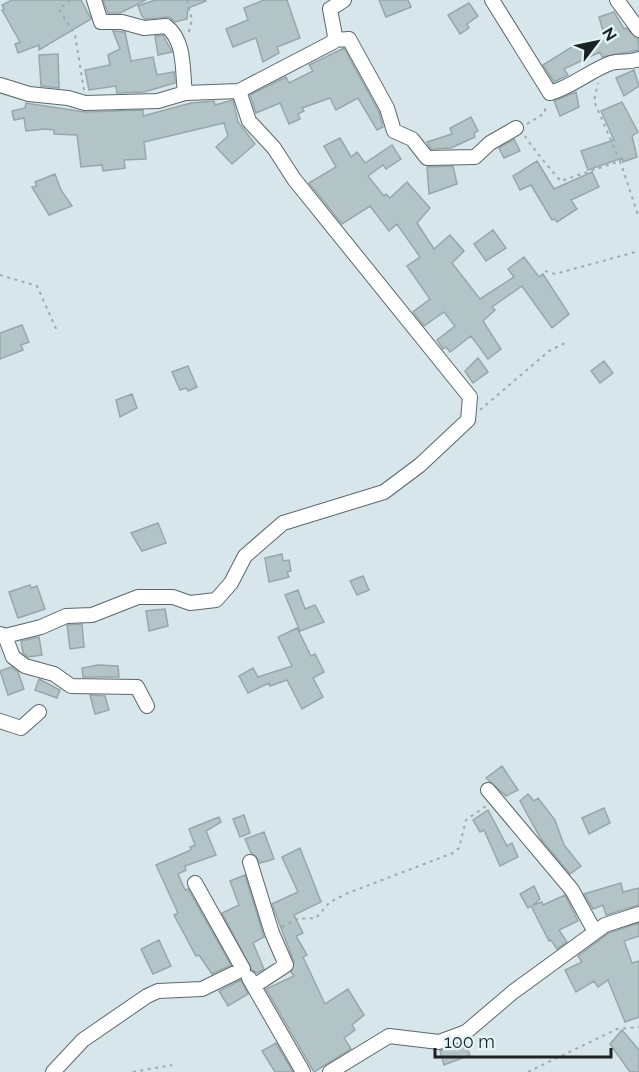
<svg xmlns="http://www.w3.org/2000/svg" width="639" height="1072" font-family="Raleway,sans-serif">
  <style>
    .building { fill: #b3c4c7; stroke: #97a6aa; stroke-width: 1.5 }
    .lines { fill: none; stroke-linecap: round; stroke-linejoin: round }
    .street-casing { stroke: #5a686b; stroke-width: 16 }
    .path { stroke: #9daaad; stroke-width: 2; stroke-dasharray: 3 4.5; stroke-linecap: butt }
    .street { stroke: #fff; stroke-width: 14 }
  </style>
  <rect width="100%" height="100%" fill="#d6e6ea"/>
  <path class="building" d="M12 0H81L91 19 39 50V45L18 53 15 44 20 42 2 10 4 9 2 5Z
    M103 0H146L120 13H108Z
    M155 0H206V1L188 8 187 19 175 22 169 17 145 19 142 16 138 6Z
    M264 0H287L300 38 277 47 279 53 263 62 256 38 233 47 226 29 248 20 244 8Z
    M379 0H408L411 7 386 17Z
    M469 3 478 16 467 24 469 28 460 34 448 15Z
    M614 12 624 29 626 28 638 39 639 50 602 57 600 52 564 69 568 75 554 82 543 65 578 43 581 48 605 38 599 17Z
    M113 31 125 32 131 61 153 57 157 75 174 72 175 83 144 92 117 93 116 86 89 90 85 70 110 65 108 55 120 49Z
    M163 35 172 52 158 55 155 36Z
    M344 48 379 112 383 127 377 130 358 98 336 110 330 98 302 108 304 111 298 114 300 119 289 124 280 103 256 113 250 95 286 77 289 83 313 71 309 65Z
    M58 54 59 88 41 86 39 55Z
    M634 70 639 86 624 96 616 78Z
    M576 92 579 107 560 116 554 101Z
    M233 100 238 122 255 144 232 164 216 147 228 136 224 123 144 142 146 159 124 160 125 168 103 171 102 165 81 167 77 135 54 134V130L45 129 26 131 24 118 14 120 12 111 25 108 26 103 85 112 143 110V116L191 103 214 101 215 105Z
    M622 102 638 132 632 136 637 157 623 162 622 158 588 170 581 151 614 140 601 111Z
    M471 117 478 131 474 133 475 137 451 148 431 149 428 144 427 142 452 134 450 128Z
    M340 138 351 157 357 152 365 163 392 145 401 159 386 169 383 165 368 176 384 196 386 194 390 198 407 182 430 208 417 223 434 249 450 235 464 251 452 263 480 299 514 277 508 269 524 257 539 277 543 274 569 314 552 328 522 286 492 307 495 310 483 321 501 349 488 359 471 336 450 352 446 347 443 349 437 340 455 326 444 312 424 326 413 312 430 299 407 266 420 257 397 224 389 231 370 206 342 224 309 183 336 167 324 146Z
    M514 139 520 151 504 158 499 148Z
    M537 161 554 189 592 172 599 187 571 200 577 209 557 222 555 219 552 220 531 185 520 190 513 176Z
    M453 166 457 184 429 194 427 167Z
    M55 174 61 190 72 206 49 215 32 187 37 186 35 182Z
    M493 230 506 248 486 261 474 244Z
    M22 325 29 342 21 345 23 350 0 359V333Z
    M478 358 488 372 473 383 465 371Z
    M604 361 613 373 600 383 591 371Z
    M188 366 197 387 188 391 186 388 180 390 172 372Z
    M132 394 137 408 120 417 116 400Z
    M158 523 166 543 142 551 131 533Z
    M282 554 283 561 289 560 291 571 287 572 289 577 269 582 265 558Z
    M363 576 369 590 357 595 350 581Z
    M30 585 31 588 37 586 45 609 18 618 9 592Z
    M298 590 305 609 315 605 324 622 300 631 285 595Z
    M165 609 168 626 149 631 146 611Z
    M82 624 84 647 70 649 67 625Z
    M297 628 311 656 315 654 324 672 313 678 323 697 302 709 287 680 270 686 269 683 248 693 239 676 253 668 258 677 292 666 278 637Z
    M39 637 42 655 28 657 23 653 21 641Z
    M98 665 118 666 119 677H83L82 668Z
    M11 667 18 672 24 689 8 695 0 671Z
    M39 679 60 690 57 698 35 690Z
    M90 695 105 696 109 710 95 714Z
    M502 766 518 790 506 796 486 778Z
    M528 794 534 801 538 798 555 820 564 845 581 866 570 874 541 839 520 801Z
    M604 808 610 823 589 834 582 818Z
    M488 810 507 846 512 843 518 857 500 866 484 830 480 832 473 820Z
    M244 815 250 833 240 837 233 819Z
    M219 817 221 822 206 831 216 855 185 866 186 870 178 874 185 890 188 889 231 965 212 974 199 955 196 956 174 915 178 913 156 865 191 850 190 847 195 845 189 829Z
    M264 832 274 859 260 863 256 856 251 853 245 839Z
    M300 848 321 902 294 915 303 933 296 936 307 955 303 957 325 1004 348 989 364 1015 352 1025 355 1030 344 1038 351 1049 314 1072 266 989 294 976 291 972 294 962 272 904 298 892 282 857Z
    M245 875 264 937 253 943 264 969 257 973 252 970 222 913 239 905 230 881Z
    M621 883 623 892 639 888V905L606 915 603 905 593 909 584 894Z
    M534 886 540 899 533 905 542 902 543 905 565 895 578 921 559 930 567 942 557 949 551 940 549 941 531 906 528 908 520 894Z
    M639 923V936L624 941 632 963 639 961V1017L625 1022 608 980 598 987 594 981 576 992 565 970 582 962 578 956 609 933Z
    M159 940 171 966 153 974 141 949Z
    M241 980 248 994 228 1006 219 991Z
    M622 1030 639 1050V1072H630L610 1044Z
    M276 1043 293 1072H275L262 1051Z
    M460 1044 462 1047 466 1046 470 1055 444 1065 440 1051Z"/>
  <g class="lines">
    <g class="street-casing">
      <path id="street" d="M94 0 101 22H122L144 28 166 26C186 41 182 72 185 93
        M492 0 550 93C572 87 589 71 611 63 620 60 629 63 639 59
        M617 0 639 30
        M334 40 349 39 387 108 394 131 412 139 427 158 475 157 490 143 516 128
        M0 85 29 94 68 98 85 103 158 101 185 93 239 91 333 42 335 36 330 9 344 0
        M0 634 5 636 41 627 66 616 92 615 138 597H173L190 603 216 600 231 583 245 556 283 523 384 492 420 465 468 420 470 397 294 179 274 148 249 121 239 91
        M5 636 13 657 25 666 54 674 71 686 137 687 147 706
        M0 721 21 728 39 712
        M488 790 572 890 595 932
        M250 862 272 933 286 965 254 986
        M249 978 303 1072
        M53 1072 83 1040 147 996 158 991 202 989 243 969 195 883
        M330 1072 389 1036 439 1042 466 1032 513 992 605 925 639 914"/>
    </g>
    <path class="path" d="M70 0 59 9 75 35 84 90
      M187 0 192 20 188 35
      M527 124 545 113V104
      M525 136C528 142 557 178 561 181L620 161 594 101 598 83
      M620 161 639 218
      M545 271 555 274 639 251
      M0 275 37 286 58 333
      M480 410 549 351 565 343
      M282 927 296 919 316 918 330 902 348 893 453 853 459 848 466 820 486 806
      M133 1072 172 1065
      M528 1072 617 1029 639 1027"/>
    <use href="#street" class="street"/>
  </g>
  <g transform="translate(597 42) rotate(58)" stroke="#e3f4f7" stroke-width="4.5" paint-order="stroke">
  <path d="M0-4.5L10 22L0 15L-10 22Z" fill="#1c2223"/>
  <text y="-9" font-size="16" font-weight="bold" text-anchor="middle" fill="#1c2223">N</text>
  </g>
  <path d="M435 1048v9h176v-9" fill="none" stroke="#1c2223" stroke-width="3"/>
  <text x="444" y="1048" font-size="18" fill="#1c2223" stroke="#e3f4f7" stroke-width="4.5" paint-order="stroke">100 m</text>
</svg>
